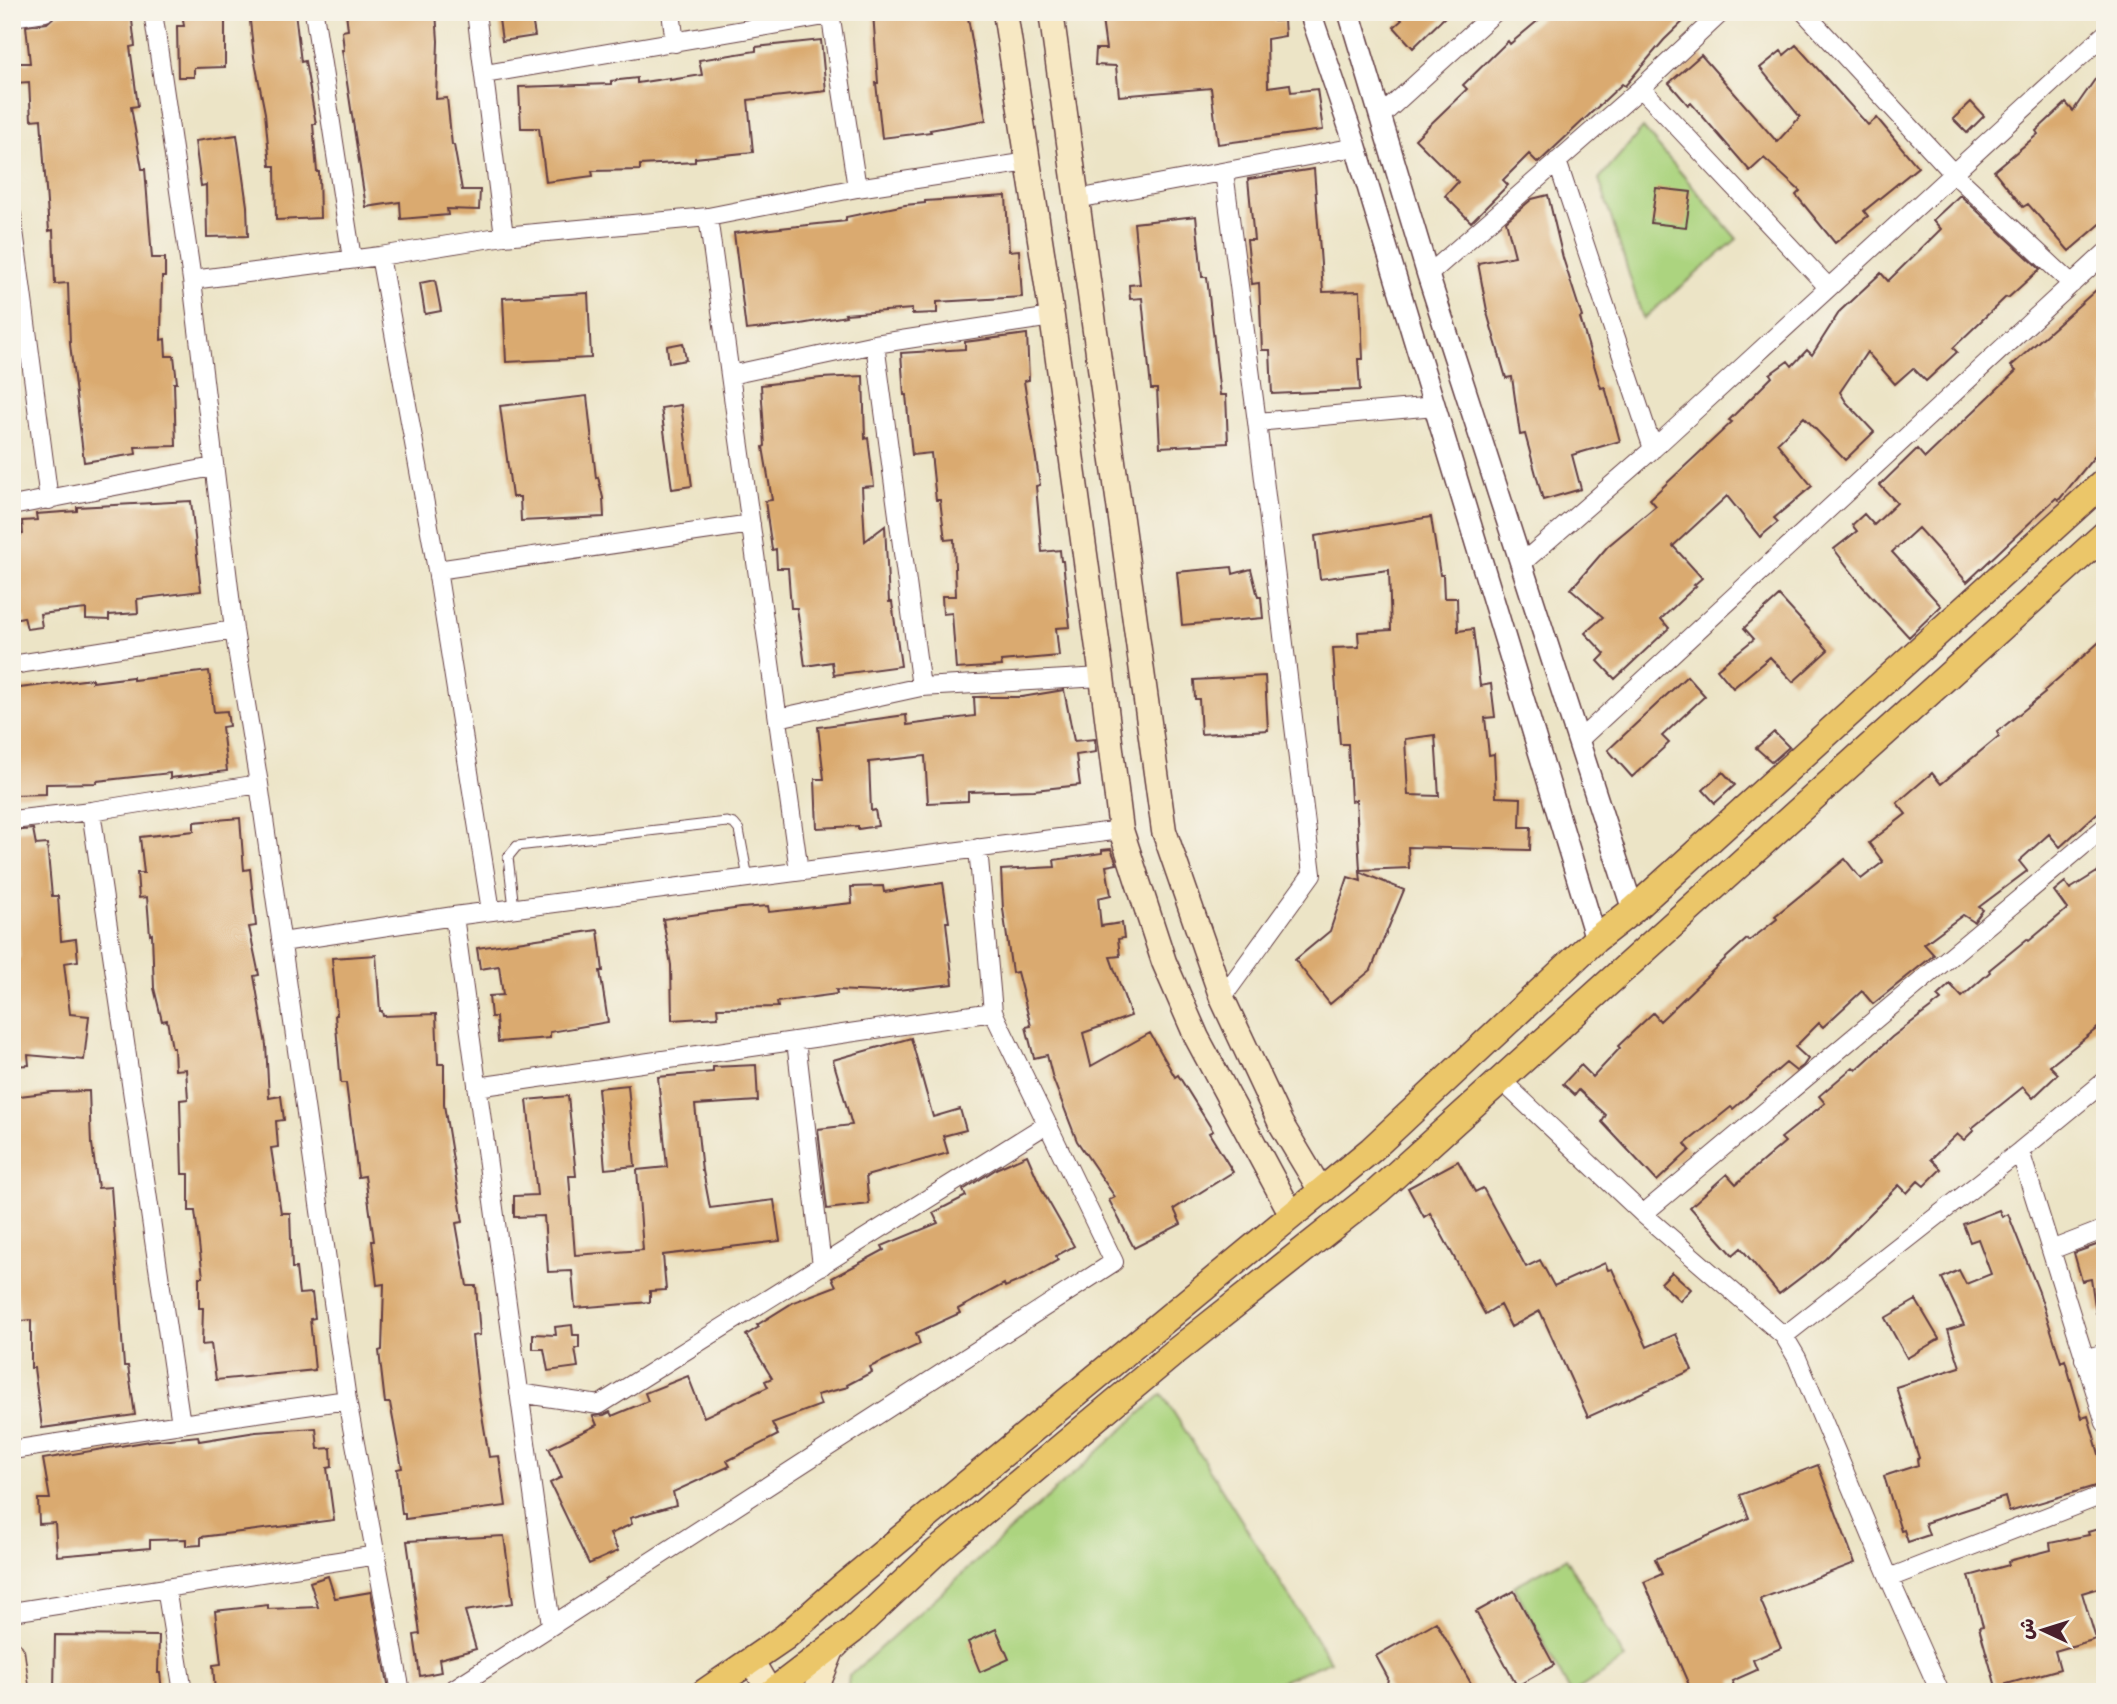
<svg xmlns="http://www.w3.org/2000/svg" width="2117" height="1704" font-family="Sriracha,'Playpen Sans Arabic',sans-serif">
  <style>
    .green { fill: #acd47f; stroke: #7b7a55; stroke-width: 2 }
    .building { fill: #daaa6f; fill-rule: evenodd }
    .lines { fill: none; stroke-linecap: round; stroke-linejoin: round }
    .service-casing { stroke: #623d42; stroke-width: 11 }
    .minor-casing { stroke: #623d42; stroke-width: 20 }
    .tertiary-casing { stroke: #623d42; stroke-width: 24 }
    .secondary-casing { stroke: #623d42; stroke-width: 27 }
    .primary-casing { stroke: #623d42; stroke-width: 29 }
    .service { stroke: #fff; stroke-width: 9 }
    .minor { stroke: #fff; stroke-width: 18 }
    .tertiary { stroke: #fff; stroke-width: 21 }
    .secondary { stroke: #f7e8c3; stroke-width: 24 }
    .primary { stroke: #ebc669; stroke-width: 26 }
  </style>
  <rect width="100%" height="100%" fill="#f7f3e8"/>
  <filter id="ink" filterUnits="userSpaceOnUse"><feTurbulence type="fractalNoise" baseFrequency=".0143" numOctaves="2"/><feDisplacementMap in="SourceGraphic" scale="14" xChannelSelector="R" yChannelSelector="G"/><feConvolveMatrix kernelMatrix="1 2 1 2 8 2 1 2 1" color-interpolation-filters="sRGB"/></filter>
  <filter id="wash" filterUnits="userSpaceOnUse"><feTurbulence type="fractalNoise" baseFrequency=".00686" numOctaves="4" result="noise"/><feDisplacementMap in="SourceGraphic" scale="28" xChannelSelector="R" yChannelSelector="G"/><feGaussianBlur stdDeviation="1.57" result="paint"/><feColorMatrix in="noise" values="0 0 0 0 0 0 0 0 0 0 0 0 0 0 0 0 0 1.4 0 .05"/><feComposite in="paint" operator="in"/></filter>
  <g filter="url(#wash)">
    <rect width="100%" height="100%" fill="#ece4c6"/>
    <path class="green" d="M1643 128 1737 239 1643 319 1599 179Z
      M1162 1394 1330 1661 1256 1692H847L849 1676Z
      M1566 1558 1625 1659 1574 1692H1570L1514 1586Z"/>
    <g id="blocks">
      <path class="building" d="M80 12H131L135 46 130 47 138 106 131 107 142 169H145L152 258H165V277H162L161 340 165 339 166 356H174L177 383H174L176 446 135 447 136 454 84 462 70 344 68 283 55 284 53 230 49 231 41 119 31 120 29 82 15 83 14 63H30L26 26 47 23 56 15Z
        M182 12H225V67L194 68V77H178L177 26H184Z
        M249 12H295L301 62 305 61 316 124H313L317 172H319L320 218 276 220 275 166H270L265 113 254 57Z
        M346 12H436L438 41 436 99 447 98 452 145H454L462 190H480L479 210 447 209 448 215 401 219 400 202 366 207 342 50H344L342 31 348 30Z
        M498 12H531L535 36 502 41Z
        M873 12H967L986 120 930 130 931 132 882 138 876 83H878Z
        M1101 12H1273L1274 21 1284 20 1285 36 1267 39 1268 87 1290 84 1291 92 1317 89 1323 130 1218 144 1211 88 1119 96 1116 66 1095 65 1096 49H1106Z
        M1395 12H1450L1413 48 1394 27 1402 20Z
        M1548 12H1693L1664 40 1625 86 1622 84 1538 163 1529 154 1503 180 1508 185 1471 222 1445 196 1458 182 1415 139 1467 89 1463 85 1508 41 1510 44Z
        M821 40 826 91 748 100 753 152 695 158V162L640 165V170L592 171 593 176 546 182 539 128H521L519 87 611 84V81L637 78V83L670 78V80L702 75 699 60 756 51V47Z
        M1796 45 1868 125 1877 118 1918 167 1864 211 1868 216 1835 243 1796 195 1800 191 1764 158 1750 171 1691 103 1688 105 1669 83 1701 55 1777 142 1800 117 1760 68 1781 51 1784 55Z
        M2105 65V220L2069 251 2028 204 2023 207 1994 171 2038 134 2036 131 2066 103 2073 111Z
        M1971 102 1984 116 1967 133 1953 119Z
        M237 135 247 206 248 236 207 237 206 185 201 186 195 141Z
        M1314 169 1323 292 1360 291 1363 359H1358L1360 390 1272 394 1270 350H1262L1259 283 1252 284 1247 240H1254L1248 179Z
        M1656 188 1691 192 1686 227 1651 223Z
        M1548 195 1563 258 1582 317 1580 318 1601 388 1605 387 1620 441 1572 455 1581 489 1543 500 1525 434 1520 435 1512 377 1506 378 1488 316 1478 263 1515 256 1506 221 1532 199Z
        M1960 195 2040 269 2008 298 2006 297 1953 348 1957 352 1926 381 1913 368 1895 384 1867 352 1840 392 1846 402 1874 432 1845 460 1804 417 1777 443 1812 486 1774 518 1778 522 1760 537 1727 496 1673 546 1702 578 1694 585 1696 586 1661 619 1669 628 1615 679 1598 661 1605 654 1585 633 1603 617 1571 589 1608 546 1656 506 1650 499 1732 422 1729 420 1772 377 1770 374 1788 361 1792 366 1807 350 1812 355 1840 311 1881 273 1888 281 1941 229 1933 220Z
        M1006 196 1009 251 1019 250 1022 297 937 302V313L912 314V309L845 314 846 316 795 325 746 330 734 233 846 221V217L905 205 925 203V201Z
        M1196 216 1202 277H1207L1220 395H1226L1228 443 1160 447 1157 389H1151L1142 298 1130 299 1129 285 1140 284 1134 223Z
        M435 280 441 311 425 314 420 283Z
        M2105 282V466L2094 457 2059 500 2056 498 1967 582 1918 528 1892 552 1941 606 1909 637 1863 587 1834 549 1857 531 1852 525 1864 514 1874 525 1897 503 1880 485 1917 449 1925 458 2016 371 2011 366Z
        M588 293 591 358 506 362 503 298Z
        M1027 334 1029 380 1024 381 1040 485 1036 486 1042 552 1060 550 1061 561H1063L1070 627 1056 628 1059 656 1001 661 1002 666 956 669 952 613 943 614 942 596H956L954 539 945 540 940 500H936L931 453 912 455 906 395H904L901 353 965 349V342Z
        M683 343 686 360 669 363 667 346Z
        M863 376 865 439 868 438 874 486 862 487 865 541 885 526 889 602H892L901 666 834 675 832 662 805 666 797 608H791L788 568H777L776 549 772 550 765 501 772 500 763 447 765 446 761 385 821 378Z
        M587 396 596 478 598 477 603 498 604 517 521 521 520 497H512L500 406Z
        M681 405 692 486 672 489 661 408Z
        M191 501 201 591 137 599 138 613 109 615V620L86 619V609L40 614 42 627 27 629 24 617 12 619V535L23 534 22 521 37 520 36 514 77 511V507Z
        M1431 517 1440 575H1443L1444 598H1457L1458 631 1473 629 1480 686 1491 684 1495 717 1485 718 1489 755 1494 754 1496 797 1521 798 1520 827H1531L1530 850 1408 847 1409 868 1360 870 1356 800 1351 801 1348 744H1340L1333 648 1359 647 1358 632 1391 630 1389 570 1320 579 1315 536ZM1435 735 1439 796 1408 795 1405 739Z
        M1232 567 1233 574 1251 569 1258 597H1261L1263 618 1182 625 1177 572Z
        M1779 596 1828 650 1793 682 1770 657 1733 688 1717 669 1754 639 1744 628Z
        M2105 637V806L2060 847 2049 834 2019 861 2027 871 1979 907 1983 910 1974 922 1963 915 1924 944 1934 955 1873 1004 1862 991 1823 1027 1819 1023 1795 1047 1808 1059 1803 1066 1796 1071 1786 1063 1733 1109 1731 1107 1685 1144 1690 1150 1657 1181 1602 1122 1606 1115 1579 1090 1575 1095 1563 1084 1581 1065 1593 1077 1620 1048 1618 1046 1653 1013 1660 1021 1727 957 1747 939 1749 941 1777 919 1775 916 1845 859 1861 879 1883 862 1869 843 1906 814 1897 803 1932 773 1941 784 1999 736 1997 732 2045 693 2044 691Z
        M209 671 214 712 227 711 229 726 222 727 227 771 170 778V773L97 781V783L46 784V794L12 795V689L92 679V682L133 677V680Z
        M1265 676 1268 730 1201 734 1199 699H1195L1194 680Z
        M1687 676 1705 696 1662 736 1669 743 1632 777 1608 750Z
        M1064 690 1074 741 1095 739 1096 752 1076 755 1080 785 1034 790 968 792V801L928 803 925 756 869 762 871 811 875 810 878 826 858 829V826L817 828 815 779H824L818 727 906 715 907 725 975 716 974 697H1022Z
        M1774 732 1789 747 1772 762 1756 748Z
        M1723 772 1735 785 1715 803 1703 790Z
        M240 818 244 870 250 869 256 926 249 927 259 975 254 976 266 1045 269 1098 281 1096 284 1120 276 1121 278 1147 271 1148 281 1213H290L292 1268H296L299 1294 312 1293 315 1318 310 1319 315 1370 216 1380 211 1344 202 1345 203 1308H199V1277H203L195 1211H189V1174H182L180 1100 188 1099 186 1069 175 1070 174 1048H172L167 1020 162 1021 154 988 152 934 150 935 147 897 139 898 137 873H144L140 837 194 831V822Z
        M33 829 36 845 47 844 52 896H58L61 941 76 939 78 961 64 963 70 1014 89 1016 84 1060 28 1055 29 1065 12 1066V959L20 958 18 914 15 915 12 904V831Z
        M1111 849 1117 864 1106 866 1111 895 1098 898 1101 926 1122 923 1124 938 1118 939 1120 956 1110 957 1131 1016 1083 1033 1091 1066 1150 1033 1175 1077 1178 1075 1213 1131 1209 1133 1233 1172 1174 1209 1181 1224 1134 1248 1109 1200 1115 1197 1077 1141 1053 1079 1047 1055 1034 1058 1026 1027 1031 1026 1017 972 1012 973 1003 909 1001 870 1055 867 1054 860 1102 853V850Z
        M2105 867V1022L2050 1066 2058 1074 2033 1098 2023 1087 1972 1128 1974 1130 1964 1140 1957 1134 1931 1159 1941 1169 1924 1186 1918 1181 1907 1193 1899 1185 1825 1259 1779 1294 1741 1248 1733 1255 1690 1207 1727 1174 1736 1184 1785 1142 1781 1138 1825 1103 1819 1096 1853 1067 1856 1070 1892 1037 1941 1000 1937 996 1950 984 1962 997 1990 972 1989 970 2027 939 2029 941 2067 909 2054 891 2065 882 2070 889Z
        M1360 872 1404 890 1371 970 1330 1004 1295 960 1330 931 1348 877 1361 881Z
        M943 883 949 922H946L953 984 879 992 836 990 837 994 777 1002 778 1007 717 1008 718 1017 672 1020 671 965 663 919 741 908 768 906 769 912 852 903 851 887 883 886 884 892Z
        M598 930 603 971H600L608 1022 550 1032V1038L498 1042 496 1017H491L489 996 503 995 499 966 480 969 477 948Z
        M376 955 380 1011H382L383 1016 436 1014 438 1064H444V1105L463 1222 456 1223 467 1286H476L480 1335 472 1336 479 1397 489 1457 499 1456 506 1506 405 1519V1514H402L397 1469 402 1468 390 1403H385L379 1351 382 1350 384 1284 377 1285 372 1241H374L365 1176 358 1177 346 1083H341L335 1015H337L332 958Z
        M911 1038 933 1117 960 1109 966 1130 943 1136 948 1153 866 1176 869 1204 827 1209 818 1129 852 1125 833 1060Z
        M756 1065 758 1101 695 1105 702 1171H703L710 1208 774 1200 780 1241 663 1255 666 1290 650 1291V1302L575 1308 572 1271 548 1272 544 1216 514 1217V1196L537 1195 527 1100 568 1096 576 1176H569L575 1255 643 1250 637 1170 667 1167 658 1077 713 1072V1067Z
        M628 1085 635 1166 605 1169 598 1088Z
        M89 1091 91 1144H92L98 1188 111 1187 124 1366H128L135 1415 42 1428 34 1368H31V1320L20 1321 14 1270 16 1269 12 1241V1097L52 1092Z
        M1027 1155 1043 1192 1074 1246 1056 1256 1058 1260 1024 1279 1005 1287 1004 1284 958 1309 960 1313 916 1333 920 1344 870 1367 872 1372 847 1385 848 1387 817 1395 821 1405 772 1423 778 1435 727 1461 730 1466 673 1492 676 1505 630 1518 632 1524 610 1534 618 1551 589 1564 550 1483 562 1477 549 1448 597 1425 593 1416 604 1415 610 1412 612 1416 648 1401 645 1393 688 1376 704 1417 768 1387 765 1381 772 1378 746 1335 759 1327 757 1325 794 1302 836 1286 832 1278 884 1250 882 1246 938 1223 933 1213 966 1196 963 1190 998 1168Z
        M1458 1161 1475 1192 1483 1188 1526 1267 1540 1260 1554 1286 1605 1263 1608 1270 1612 1269 1647 1347 1676 1334 1692 1370 1588 1417 1540 1311 1511 1327 1500 1305 1485 1314 1430 1213 1424 1217 1408 1188Z
        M1999 1210 2002 1217 2008 1214 2039 1292 2061 1362 2065 1360 2082 1418 2088 1416 2105 1475V1483L2009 1512 2005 1497 1925 1523 1929 1535 1908 1542 1904 1530 1901 1531 1884 1476 1918 1465 1917 1459 1919 1458 1896 1387 1960 1367 1948 1330 1964 1325 1942 1278 1959 1270 1966 1284 1991 1274 1978 1239 1970 1242 1963 1224Z
        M2105 1242V1313H2096L2091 1279 2082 1281 2074 1253Z
        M1672 1272 1691 1289 1680 1301 1661 1283Z
        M1916 1300 1939 1339 1907 1358 1885 1318Z
        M572 1325 573 1335H579V1348H575L578 1367 548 1371 544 1349H533V1334L556 1335 555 1327Z
        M316 1428 318 1449 331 1448 332 1467 327 1468 334 1520 201 1537V1545L186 1546V1539L150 1540V1548L57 1556 55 1523 39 1524 38 1499H50L43 1459 150 1441 198 1436 199 1441 256 1432Z
        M1818 1465 1855 1563 1760 1599 1781 1648 1753 1660 1757 1670 1732 1681 1737 1692H1692L1644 1582 1662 1574 1655 1559 1749 1518 1740 1495Z
        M2105 1527V1586L2082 1593 2096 1639 2055 1651 2060 1669 1996 1687 1979 1627 1983 1626 1969 1576 2009 1565 2008 1561 2051 1550 2050 1543 2089 1535 2088 1532Z
        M504 1536 513 1603 465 1611 476 1649 439 1659 441 1672 420 1676 414 1635 420 1634 407 1541Z
        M328 1576 335 1598 371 1592 389 1689 215 1692 213 1665 221 1664 215 1611 268 1605V1609L318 1607 310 1582Z
        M1514 1591 1554 1665 1517 1686 1476 1612Z
        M1436 1622 1476 1692H1391L1387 1685 1388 1678 1376 1656Z
        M996 1629 1009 1659 980 1672 968 1642Z
        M55 1635 159 1636 158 1673H160L162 1692H54Z"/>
    </g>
  </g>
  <g filter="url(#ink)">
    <use href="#blocks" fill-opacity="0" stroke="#623d42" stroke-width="2"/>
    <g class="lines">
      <g class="service-casing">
        <path id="service" d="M514 908 508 857 517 846 727 822 734 824 739 830 748 878"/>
      </g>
      <g class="minor-casing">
        <path id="minor" d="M153 12 192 280 234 630 259 784 347 1400 401 1692
          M314 12 352 259
          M476 12 504 236
          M671 12 675 43
          M830 12 857 188
          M1804 12 1953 173 2072 284
          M12 17 45 12
          M485 74 831 15
          M1641 88 1828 287
          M1381 116 1495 12
          M1557 161 1653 449
          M1077 199 1356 147
          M12 215 49 500
          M708 217 799 871
          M380 256 437 570 491 911
          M1428 275 1641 88 1722 12
          M192 280 380 256 504 236 708 217 857 188 1029 162
          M875 344 921 687
          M730 375 875 344 1052 317
          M1257 422 1435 406
          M12 506 213 467
          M2093 544 2105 557
          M1522 563 1653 449 2105 34
          M437 570 751 524
          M12 665 234 630
          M778 718 921 687 1102 677
          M1578 741 2105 253
          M91 811 181 1424 347 1400
          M12 820 91 811 259 784
          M454 916 551 1625
          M282 942 454 916 1121 830
          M1222 998 1312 874 1257 422 1224 172
          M796 1041 822 1266
          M1501 1080 1643 1214 1784 1336 1797 1358 1889 1578 1940 1692
          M477 1087 993 1012
          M2020 1151 2105 1423
          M1643 1214 2105 827
          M2051 1250 2105 1229
          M1784 1336 2020 1151 2105 1081
          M2084 1359 2105 1353
          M519 1393 599 1405 1047 1124
          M12 1450 181 1424
          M1889 1578 2105 1494
          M166 1588 183 1692
          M12 1612 377 1555
          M449 1692 1114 1262 993 1012 978 848"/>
      </g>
      <g class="tertiary-casing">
        <path id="tertiary" d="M1310 12 1356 147 1596 939
          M1349 12 1428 275 1633 910"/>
      </g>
      <g class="secondary-casing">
        <path id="secondary" d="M1005 12 1052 317 1102 677 1121 830 1164 962 1197 1038 1292 1215
          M1051 12 1164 831 1222 998 1281 1124 1321 1191
          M12 1654 17 1692
          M751 1660 770 1692
          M815 1692 832 1650 839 1643"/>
      </g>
      <g class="primary-casing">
        <path id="primary" d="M705 1692 785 1637 842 1587 1371 1150 1596 939 1633 910 2105 481
          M772 1692 852 1631 936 1552 1175 1352 1378 1191 2105 534"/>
      </g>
      <use href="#service" class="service"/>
      <use href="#minor" class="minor"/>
      <use href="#tertiary" class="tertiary"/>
      <use href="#secondary" class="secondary"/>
      <use href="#primary" class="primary"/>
    </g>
  </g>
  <rect width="2117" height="1704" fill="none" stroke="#f7f3e8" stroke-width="42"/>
  <g transform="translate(2043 1630) rotate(274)" stroke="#f7f3e8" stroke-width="5" paint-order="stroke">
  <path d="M0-5L12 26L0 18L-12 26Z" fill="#4a1f2b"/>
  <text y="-10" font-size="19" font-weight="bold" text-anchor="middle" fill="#4a1f2b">ش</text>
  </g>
</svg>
